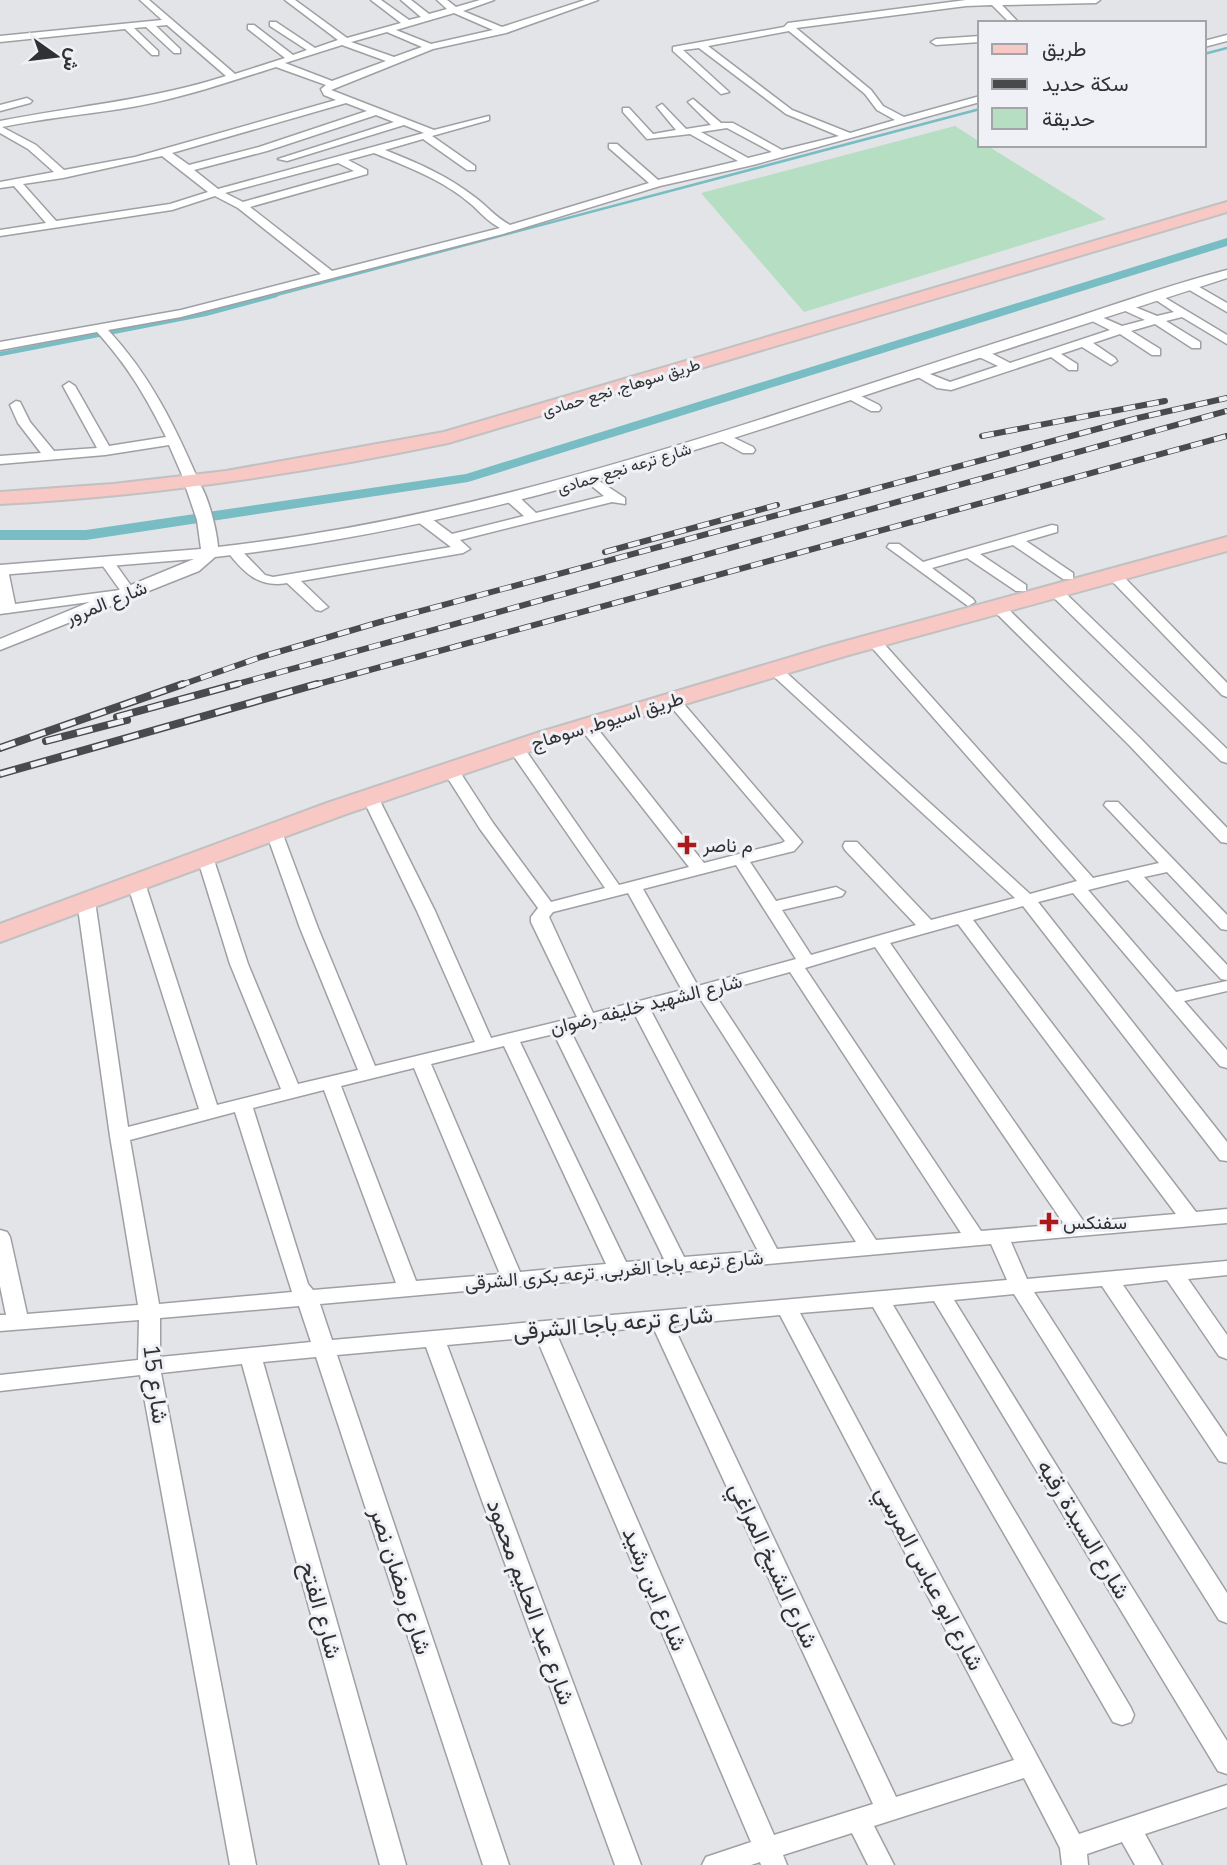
<svg xmlns="http://www.w3.org/2000/svg" width="1227" height="1865" font-family="Mulish,Vazirmatn,sans-serif">
  <style>
    .green { fill: #b5dec3 }
    .lines { fill: none; stroke-linecap: round; stroke-linejoin: round }
    .stream-far1 { stroke: #77bdc3; stroke-width: 2.5 }
    .stream { stroke: #77bdc3; stroke-width: 4.5 }
    .canal { fill: #77bdc3; fill-rule: evenodd }
    .minor-casing { stroke: #9fa0a4; stroke-width: 3 }
    .tertiary-casing { stroke: #9fa0a4; stroke-width: 3 }
    .primary-casing { stroke: #c1c1c2; stroke-width: 4 }
    .minor { fill: #fff; fill-rule: evenodd }
    .tertiary { fill: #fff; fill-rule: evenodd }
    .primary { fill: #f8c8c5; fill-rule: evenodd }
    .rail-far1-casing { stroke: #494a4b; stroke-width: 6 }
    .rail-casing { stroke: #494a4b; stroke-width: 8 }
    .rail-far1 { stroke: #f0f1f6; stroke-width: 4.5; stroke-dasharray: 12; stroke-linecap: butt }
    .rail { stroke: #f0f1f6; stroke-width: 5; stroke-dasharray: 16; stroke-linecap: butt }
    .poi-dot { fill: #ac191b; stroke: #f0f1f6; stroke-width: 2.5 }
    .labels { text-anchor: middle; stroke-width: 6; stroke-linejoin: round; paint-order: stroke }
    .far-street-label { font-size: 16px; fill: #303132; stroke: #f0f1f6 }
    .street-label { font-size: 19px; fill: #303132; stroke: #f0f1f6 }
    .poi-label { font-size: 19px; fill: #303132; stroke: #f0f1f6; text-anchor: start }
    .near-street-label { font-size: 23px; fill: #303132; stroke: #f0f1f6 }
  </style>
  <rect width="100%" height="100%" fill="#e2e4e8"/>
  <path class="green" d="M955 126 980 142V145H986L1106 219 804 312 701 193Z"/>
  <g class="lines">
    <path class="stream-far1" d="M1204 54 1227 48
      M269 297 980 109"/>
    <path class="stream" d="M0 354 205 314 276 295"/>
    <path class="canal" d="M1227 238V246L468 482 86 540H0V530H86L466 474Z"/>
    <g class="minor-casing">
      <path id="minor" d="M140 0H149L235 74 285 58 248 29V25H254L293 55 307 50 270 26V22H276L315 48 338 40 285 0H295L347 38 401 23 371 0H381L409 20 421 17 401 0H411L429 14 447 9 437 0H447L456 7 480 0H494L463 11 502 27 585 0H598L506 33 433 49 331 90 434 130 489 116V120L432 136 475 166V170H467L423 139 385 150C418 163 448 176 476 198 489 208 495 217 510 225L649 183 609 148V144H617L658 180 738 161 690 134 647 139 623 112V108H629L653 134 676 130 657 107 662 104 686 129 711 125 688 102 693 99 721 123H733L782 150 839 136 786 114 699 48 683 50 729 92 721 94 673 51V47L784 27 788 23 966 0H1100L1096 3 1002 5 1019 23H1010L992 5 966 6 796 28 871 90 883 106 904 117 980 96V102L753 165 660 186 503 234 181 317 108 330C150 375 175 426 199 482L192 486 185 482 169 445 105 455 0 464V456L41 453 18 423 10 405 16 401 20 402 30 422 54 451 97 448 63 386 69 382 75 386 109 446 166 437C146 397 128 366 97 332L0 350V342L181 310 321 274 238 208 215 196 172 210 0 236V230L46 223 14 186 0 188V182L54 172 28 149 0 133V121C76 106 152 100 226 76L167 25 156 26 180 49V53H174L146 27 134 28 158 51V55H152L125 29 0 42V36L162 20ZM454 13 493 30 431 44 396 30ZM789 31 865 94 877 110 895 120 850 133 792 110 708 46ZM387 32 422 47 394 57 351 42ZM342 45 386 61 332 81 285 63ZM276 67 326 85 321 89 324 95 336 100 135 157 64 170 36 145 2 127C41 119 80 115 120 109 174 101 225 83 276 67ZM346 103 367 111 259 147 189 165 172 153ZM376 115 394 122 278 159 287 161 404 125 424 133 218 189 194 170 267 151ZM727 128 772 152 748 158 701 132ZM374 153C408 167 443 180 471 204 481 213 487 221 500 228L332 271 250 207 367 174V170L348 160ZM162 156 208 192 170 204 56 221 23 184 63 178ZM338 163 354 171 243 202 225 193Z
        M1227 35V41L1204 47V41Z
        M980 36V42L936 45 931 42 936 39Z
        M27 98 32 101 30 103 0 111V105Z
        M1186 284H1194L1227 303V312L1186 288Z
        M1157 293 1227 335V344L1182 317 1166 321 1200 342V348H1192L1155 324 1131 331 1160 349V355H1152L1120 334 1093 343 1115 358 1117 361 1111 365 1082 347 1061 354 1077 364V370H1069L1051 357 951 390 937 388 911 373 917 369 950 382 998 366 977 356V350H985L1010 363 1110 330 1088 319V315L1092 313 1122 326 1145 320 1121 309V305L1125 303 1157 316 1174 312 1153 298 1151 296Z
        M851 391 879 405 881 408 879 411H871L847 398V392Z
        M724 433 753 447 755 450 753 453H743L719 440V434Z
        M590 475 625 498V504L612 502 460 540 470 549 463 553 301 581 328 607 321 611 316 610 287 583C259 588 244 573 227 551L234 547 239 548 265 575 273 577 451 547 418 522V516H428L452 534 524 516 508 502V496H518L536 513 604 496 583 479Z
        M1052 525 1057 526V532L1026 541 1073 573V579H1063L1013 545 980 554 1026 585V591H1016L967 558 932 568 973 599 975 602 968 606 887 547 889 544H899L923 562Z
        M107 558 112 559 134 590V596L0 614V566L8 570 15 604 120 590 100 562Z
        M1114 571 1119 572 1227 683V697L1222 695 1109 578V572Z
        M1054 586 1059 587 1227 749V763L1221 761 1049 593 1047 590Z
        M997 602 1002 603 1141 739 1227 828V843L1221 842 1129 745 992 609 990 606Z
        M872 635 877 636 1093 878 1159 863 1104 805 1106 802H1118L1227 915V930L1221 929 1167 872 1144 877 1227 965V980L1221 979 1128 880 1088 890 1176 992 1227 981V991L1184 1001 1227 1050V1068L1220 1066 1073 893 1038 902 1227 1142V1161L1220 1160 1023 906 973 920 1196 1212 1227 1209V1223L1011 1242 1027 1279 1227 1261V1275L1188 1279 1227 1335V1359L1219 1356 1167 1280 1123 1285 1227 1437V1463L1219 1461 1102 1286 1034 1292 1227 1593V1623L1219 1620 1014 1294 954 1300 1227 1741V1774L1218 1771 934 1301 893 1305 1131 1708 1134 1715 1131 1722 1122 1725 1113 1722 873 1307 800 1313 1079 1834 1227 1785V1807L1145 1834 1162 1865H1135L1122 1842 1087 1854 1088 1865H1062L1060 1848 1024 1778 874 1826 894 1865H868L852 1833 783 1855 787 1865H761L760 1862 751 1865H702L706 1857 751 1842 536 1337 447 1345 641 1865H615L426 1347 337 1355 509 1865H483L316 1357 263 1362 406 1865H380L242 1364 161 1373 256 1865H230L140 1375 0 1391V1375L138 1360 139 1320 0 1331V1315H6L0 1286V1230L7 1232 10 1237 27 1314 138 1305 110 1136 77 901 86 896 95 901 128 1127 199 1109 127 883 130 879 136 878 145 883 217 1105 281 1089 230 964 197 857 199 853H211L213 857 248 964 298 1084 358 1070 300 928 266 832 274 827 282 832 318 928 375 1066 475 1042 417 911 362 797 370 792 378 797 435 911 491 1038 577 1017 531 922V917L538 908 480 829 442 769 444 766H456L493 823 551 902 605 888 508 748 510 745H522L619 885 689 867 581 729 579 726 581 723H593L704 863 782 843 785 841 667 702 664 699 667 696H677L802 842 794 851 750 862 776 901 836 887 845 892 842 896 782 910 811 955 916 925 845 850 843 846 845 842H857L931 920 1015 898 769 672 766 669 769 666H779L1030 894 1077 881 867 642 865 639ZM736 865 796 959 698 986 643 889ZM628 893 682 990 593 1013 549 917 553 912ZM958 924 1176 1214 1084 1222 890 943ZM875 947 1064 1224 981 1231 805 968ZM790 972 961 1233 876 1240 714 993ZM699 997 856 1242 777 1249 650 1009ZM634 1013 758 1251 684 1257 570 1030ZM554 1034 664 1259 626 1262 520 1042ZM504 1046 606 1264 520 1272 431 1064ZM414 1068 500 1274 416 1281 341 1086ZM324 1090 396 1283 313 1290 308 1284 253 1108ZM235 1112 292 1292 159 1304 130 1140ZM991 1244 1007 1280 332 1340 320 1304ZM299 1306 311 1342 160 1357V1318ZM780 1315 1014 1760 896 1797 673 1325ZM653 1327 873 1804 774 1835 557 1335Z"/>
    </g>
    <g class="tertiary-casing">
      <path id="tertiary" d="M1227 270V278C1115 315 1002 350 890 387 667 461 450 531 215 557L199 571 0 650V639L194 559 0 575V565L201 549 197 520 184 482 186 479 192 477C206 481 217 532 218 547 503 515 759 418 1030 332 1095 312 1161 287 1227 270Z"/>
    </g>
    <g class="primary-casing">
      <path id="primary" d="M1227 202V212L448 443C300 474 151 496 0 504V492L113 484 226 471 444 432Z
        M1227 537V551L845 656 555 743 346 814 0 942V924L327 803 537 733 828 646Z"/>
    </g>
    <use href="#minor" class="minor"/>
    <use href="#tertiary" class="tertiary"/>
    <use href="#primary" class="primary"/>
    <g class="rail-far1-casing">
      <path id="rail-far1" d="M982 436 1165 401
        M605 552 777 505
        M178 686 261 657 380 622 1138 418 1227 398
        M230 686 1227 411
        M311 686 1227 436"/>
    </g>
    <g class="rail-casing">
      <path id="rail" d="M117 717 237 684
        M46 741 127 720
        M0 748 183 684
        M0 774 317 684"/>
    </g>
    <use href="#rail-far1" class="rail-far1"/>
    <use href="#rail" class="rail"/>
  </g>
  <g class="poi-dot">
    <path d="M683.5 834.5h7v7h7v7h-7v7h-7v-7h-7v-7h7z"/>
    <path d="M1045.5 1211.5h7v7h7v7h-7v7h-7v-7h-7v-7h7z"/>
  </g>
  <g class="labels">
    <g class="far-street-label">
      <text transform="translate(621 387) rotate(-17)" y="6">طريق سوهاج, نجع حمادى</text>
      <text transform="translate(624 468) rotate(-17)" y="6">شارع ترعه نجع حمادى</text>
    </g>
    <g class="street-label">
      <text transform="translate(106 602) rotate(-22)" y="7">شارع المرور</text>
      <text transform="translate(607 720) rotate(-17)" y="7">طريق اسيوط, سوهاج</text>
      <text transform="translate(646 1004) rotate(-14)" y="7">شارع الشهيد خليفه رضوان</text>
      <text transform="translate(614 1270) rotate(-5)" y="7">شارع ترعه باجا الغربى, ترعه بكرى الشرقى</text>
    </g>
    <g class="poi-label">
      <text x="703" y="852">م ناصر</text>
      <text x="1063" y="1229">سفنكس</text>
    </g>
    <g class="near-street-label">
      <text transform="translate(613 1323) rotate(-5)" y="8">شارع ترعه باجا الشرقى</text>
      <text transform="translate(156 1384) rotate(83)" y="8">شارع 15</text>
      <text transform="translate(1084 1529) rotate(59)" y="8">شارع السيدة رقيه</text>
      <text transform="translate(774 1565) rotate(65)" y="8">شارع الشيخ المراغي</text>
      <text transform="translate(930 1578) rotate(62)" y="8">شارع ابو عباس المرسي</text>
      <text transform="translate(401 1581) rotate(72)" y="8">شارع رمضان نصر</text>
      <text transform="translate(655 1589) rotate(67)" y="8">شارع ابن رشيد</text>
      <text transform="translate(531 1602) rotate(70)" y="8">شارع عبد الحليم محمود</text>
      <text transform="translate(321 1610) rotate(74)" y="8">شارع الفتح</text>
    </g>
  </g>
  <rect x="978" y="21" width="228" height="126" fill="#f0f1f6" stroke="#a3a4a8" stroke-width="2"/>
  <rect x="992" y="44" width="35" height="10" fill="#f8c8c5" stroke="#a3a4a8" stroke-width="2"/>
  <text x="1042" y="56" font-size="21" fill="#303132">طريق</text>
  <rect x="992" y="79" width="35" height="10" fill="#494a4b" stroke="#a3a4a8" stroke-width="2"/>
  <text x="1042" y="91" font-size="21" fill="#303132">سكة حديد</text>
  <rect x="992" y="108" width="35" height="21" fill="#b5dec3" stroke="#a3a4a8" stroke-width="2"/>
  <text x="1042" y="126" font-size="21" fill="#303132">حديقة</text>
  <g transform="translate(56 56) rotate(104)" stroke="#f0f1f6" stroke-width="5" paint-order="stroke">
  <path d="M0-5L12 26L0 18L-12 26Z" fill="#303132"/>
  <text y="-10" font-size="19" font-weight="bold" text-anchor="middle" fill="#303132">ش</text>
  </g>
</svg>
